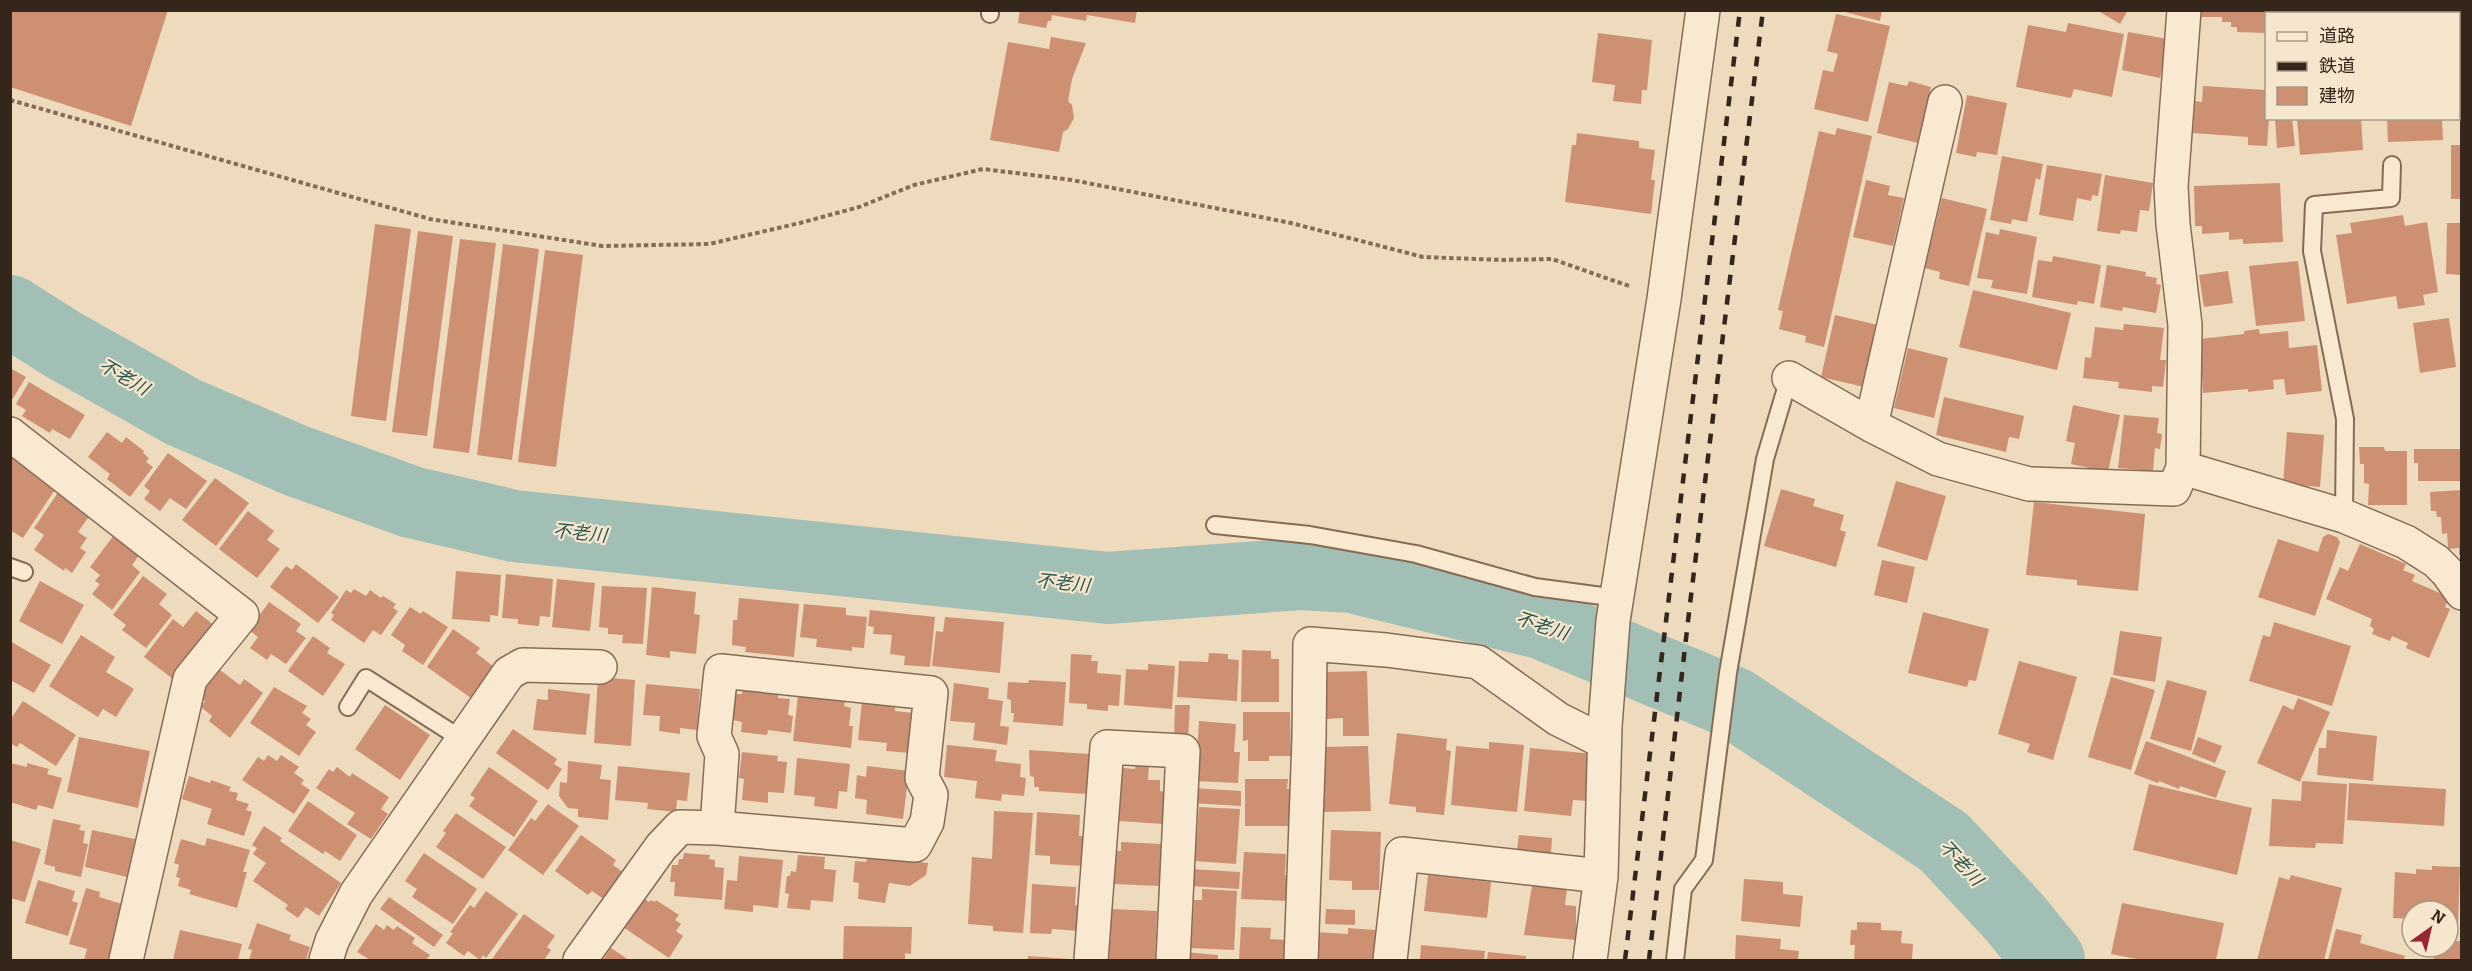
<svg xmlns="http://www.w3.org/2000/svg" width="2472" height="971" font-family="Bitter,'Noto Sans JP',serif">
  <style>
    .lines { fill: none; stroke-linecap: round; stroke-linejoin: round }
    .river { stroke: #a1bfb4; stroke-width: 72 }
    .building { fill: #cd9073 }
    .lane-casing { stroke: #866c57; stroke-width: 20 }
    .street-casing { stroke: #866c57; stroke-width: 36 }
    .path { stroke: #866c57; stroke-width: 4; stroke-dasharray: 4.5 3; stroke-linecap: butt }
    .lane { stroke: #f9e9d1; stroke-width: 16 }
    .street { stroke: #f9e9d1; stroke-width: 33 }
    .rail { stroke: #35261c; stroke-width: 4.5; stroke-dasharray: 10 10; stroke-linecap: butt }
    .labels { text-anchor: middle; stroke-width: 4.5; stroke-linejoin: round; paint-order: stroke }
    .water-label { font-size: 18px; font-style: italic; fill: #2a554f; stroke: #f5e6cd }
  </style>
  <rect width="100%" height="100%" fill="#eedbbe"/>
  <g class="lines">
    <path class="river" d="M10 311 62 344 183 412 297 461 411 502 514 526 1108 588 1301 574 1352 577 1541 623 1734 703 1944 842 2015 918 2049 960"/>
  </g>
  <path class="building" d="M12 10H168L131 126 10 87Z
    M1020 10H1137L1135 23 1087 15 1086 21 1052 15 1051 21H1048L1046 28 1018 23Z
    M1837 10H1882L1880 21Z
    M2097 10H2128L2120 24Z
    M2200 10H2306V14H2266V33L2237 32V27H2231V22H2222V17H2200Z
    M2384 10H2439V14H2384Z
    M1836 14 1890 26 1868 122 1814 109 1823 70 1833 72 1838 54 1827 51Z
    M2068 23 2124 34 2112 97 2074 89 2071 98 2016 87 2028 25 2066 32Z
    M2128 32 2168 39 2160 78 2122 70Z
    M1598 33 1652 40 1647 90H1642L1641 104 1613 101 1615 85 1592 82Z
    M1051 37 1086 43 1072 79 1068 101 1072 105 1074 118 1068 129 1063 132 1059 152 990 140 1008 42 1049 49Z
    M1909 81 1931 87 1918 143 1877 133 1889 82 1907 86Z
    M2203 86 2266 90V118H2269L2267 146 2248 145V137L2193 133 2195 101 2202 102Z
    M1967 95 2007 103 1997 155 1977 152 1976 157 1956 153Z
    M2275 118H2292L2295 146 2277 148Z
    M2297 118H2361L2363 150 2300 155Z
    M2387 118H2442L2443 140 2388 142Z
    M1837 128 1872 136 1824 347 1805 342 1806 336 1779 329 1783 311 1778 310 1819 131 1835 135Z
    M1577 133 1639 141V148L1655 150 1651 180H1655L1651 214 1565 202 1572 145H1576Z
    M2451 145H2462V199H2451Z
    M2002 156 2043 164 2040 180 2036 178 2027 222 2012 219 2011 224 1990 220Z
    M2047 165 2102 174 2098 196 2092 195 2091 201 2077 198 2073 221 2039 215Z
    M2105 175 2153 183 2149 211 2140 210 2137 232 2121 230 2120 234 2097 231Z
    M1866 180 1890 186 1888 195 1904 198 1893 246 1853 237Z
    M2280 183 2283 242 2243 244V239L2229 240V232L2202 234V226H2195L2194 186Z
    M1942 198 1987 209 1969 286 1939 279 1940 272 1925 268Z
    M2403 215 2405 226 2427 222 2438 292 2423 295 2425 305 2398 309 2396 296 2347 304 2336 235 2352 233 2350 223Z
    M2447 223H2462V275L2446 274Z
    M375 224 411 229 386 421 351 416Z
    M2000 229 2037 237 2027 294 1991 288 1993 280 1977 278 1986 232 1999 235Z
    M418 231 453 236 427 436 392 432Z
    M460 239 496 243 469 453 433 448Z
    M503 244 539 249 512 460 477 455Z
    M545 250 583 255 556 467 518 462Z
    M2053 256 2101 265 2094 304 2078 301 2077 305 2032 297 2038 260 2052 262Z
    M2298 261 2305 321 2256 326 2249 266Z
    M2107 265 2146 272 2145 276 2157 278 2156 284 2161 285 2156 313 2123 307 2122 311 2100 307Z
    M2228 271 2233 303 2204 307 2199 275Z
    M1973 290 2071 313 2057 370 1959 347Z
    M1835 315 1878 325 1864 387 1821 377Z
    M2449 318 2456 367 2420 373 2413 323Z
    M2124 324 2164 328 2160 360H2166L2163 387 2152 386V392L2118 388 2119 382 2083 378 2085 357 2091 358 2095 327 2123 330Z
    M2259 329 2260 334 2288 331 2289 348 2317 345 2322 391 2286 395 2284 379 2273 380 2274 389 2248 392V389L2203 393 2200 339 2244 334V331Z
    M1908 348 1948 358 1934 418 1894 408Z
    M10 368 26 377 10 403Z
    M29 382 85 415 70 439 52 429 50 433 22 416 26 410 16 404Z
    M1944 397 2024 416 2019 439 2009 437 2006 452 1936 435Z
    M2073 405 2120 415 2108 472 2071 464 2075 443 2066 441Z
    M2124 415 2159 418 2157 433 2162 434 2160 449 2155 448 2153 471 2118 468Z
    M107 432 122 443 126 437 144 451 143 453 149 458 146 462 153 467 130 497 107 479 110 474 88 457Z
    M2287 432 2324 435 2320 487 2283 484Z
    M2359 447H2384L2385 451H2407V505H2368L2369 484 2364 483V464H2360Z
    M2414 449H2462V481H2418V463H2414Z
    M168 453 207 481 186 509 170 498 160 511 144 499 150 491 144 486Z
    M10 454 58 485 23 538 10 530Z
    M215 478 249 503 216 546 182 520Z
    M1896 481 1946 496 1927 561 1877 546Z
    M61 488 90 515 78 532 87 538 80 548 86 552 72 573 65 568 64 571 34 550 44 535 34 528Z
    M1781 489 1815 499 1813 506 1844 515 1840 530 1846 532 1836 567 1764 546Z
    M2462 490V555H2459V548L2448 549 2447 533 2442 534 2441 517H2437L2436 511H2431L2430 492Z
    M2034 502 2145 514 2138 591 2077 585V580L2026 575Z
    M248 511 274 531 267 540 280 549 257 578 219 549Z
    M2328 534 2337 537 2340 542 2315 616 2258 597 2278 539 2318 552 2323 537Z
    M114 535 140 554 132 565 140 572 112 610 92 594 100 584 95 581 100 575 90 567Z
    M2360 544 2406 564 2403 570 2415 575 2412 581 2449 597 2445 607 2450 609 2429 658 2406 648 2408 643 2392 636 2390 641 2372 634 2374 629 2370 626 2372 619 2326 599 2340 567 2348 571Z
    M1882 560 1915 567 1907 603 1874 595Z
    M296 564 339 597 318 623 270 587 286 566 292 570Z
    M456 571 501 575 498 616 490 615V622L452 619Z
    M506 574 553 579 550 617 540 616 539 626 518 624V619L502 618Z
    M143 576 167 594 159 604 172 615 146 648 122 630 126 625 113 615Z
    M557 579 595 583 590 631 552 627Z
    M40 581 84 605 62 644 19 621Z
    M602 586 647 588 643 644 622 643 623 635 608 634V628L599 627Z
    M652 587 696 592 694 614 700 615 696 654 670 651V658L646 655Z
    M354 589 366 596 370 590 381 598 383 596 396 604 393 608 398 611 381 635 373 630 364 643 331 620 334 615 331 613 346 590 351 593Z
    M739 598 799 604 794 657 745 652 746 647 732 645 733 620H737Z
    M269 602 301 624 296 631 306 638 286 664 271 654 267 660 250 648 258 637 249 630Z
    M804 604 846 608V615L867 617 864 648 852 647V651L816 647 817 639 800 637Z
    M410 607 421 614 423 611 448 627 423 665 402 651 405 645 391 635Z
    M870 610 935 617 930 667 904 665 905 656 890 654 892 635 873 634 874 627 868 626Z
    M196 611 215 626 173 679 144 657 173 619 183 627Z
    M1923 612 1989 629 1976 681 1969 680 1967 687 1908 673Z
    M945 617 1004 622 1000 673 932 666 936 631 943 632Z
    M2274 622 2351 646 2332 706 2249 681 2263 635 2270 637Z
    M453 629 480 648 476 653 493 666 471 698 427 667Z
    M2120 631 2162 637 2155 682 2113 675Z
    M81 635 115 657 106 672 134 689 116 717 103 709 98 717 49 686Z
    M313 636 330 648 327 653 345 664 323 696 288 671Z
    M10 641 51 665 34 693 10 680Z
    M1242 650 1271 651V659H1279V702H1241Z
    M1209 653 1228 654V659L1239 660 1237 701 1177 697 1179 661 1208 662Z
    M1071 654 1092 655 1091 661H1098L1097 673 1121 675 1119 706 1108 705V711L1087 709V704L1069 703Z
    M2019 661 2077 677 2053 760 2027 752 2030 744 1998 734Z
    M1148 664 1175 666 1172 709 1124 705 1126 669 1148 670Z
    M220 670 240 685 244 679 263 693 230 738 209 721 212 716 201 707 205 701 202 699 204 697 200 694Z
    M1367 671 1369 736H1343V718L1326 719 1325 672Z
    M598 677 635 680 631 746 594 743Z
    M2111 677 2155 690 2131 770 2088 757Z
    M1029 680 1066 682 1063 726 1013 722 1014 713H1011V700L1007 699 1008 682 1028 683Z
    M2167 680 2207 691 2191 751 2150 739Z
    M954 683 989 688 988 699 1003 701 1000 726 1009 727 1007 745 973 740 975 723 950 721Z
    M646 684 700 689 697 730 680 728V734L659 731 660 716 643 715Z
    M274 687 307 706 302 713 311 719 306 725 316 732 299 756 250 723Z
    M743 688 778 693V698L790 699 788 715 793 716 791 733 768 730 767 735 741 732 742 722 733 720 736 694H742Z
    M548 689 590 694 586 735 533 730 537 699 548 700Z
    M798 695 846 696 844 706 851 708 849 726H853L851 748 793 741Z
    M2298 698 2330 712 2300 782 2257 763 2283 705 2293 710Z
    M23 701 76 735 56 766 20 743 17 747 10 743V720Z
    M862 701 895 705V711L914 713 910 753 886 751 887 743 858 740Z
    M385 705 430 735 400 780 355 749Z
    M1175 705H1190L1188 738H1174Z
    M1243 712H1290L1291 756H1269V761H1248V740L1243 741Z
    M1199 721 1236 724 1234 752H1240L1238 783 1195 781Z
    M513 729 557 759 554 764 562 769 548 790 496 753Z
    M2327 730 2377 736 2373 781 2317 775 2319 748H2326Z
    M1397 733 1447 739 1446 750 1451 751 1444 815 1416 812V807L1389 804Z
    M79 737 150 751 138 808 67 792Z
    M2198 737 2222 746 2215 763 2192 754Z
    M2146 741 2226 771 2216 798 2180 786 2179 789 2159 781 2158 783 2134 774Z
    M1489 742 1524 745 1517 812 1451 805 1456 746 1489 749Z
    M947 745 997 750 995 761 1021 764 1020 777 1026 778 1024 796 1002 794 1001 801 975 798 977 781 944 777Z
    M1368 746 1371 811 1323 812 1321 747Z
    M1530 748 1594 754 1589 801 1573 800 1571 816 1524 811Z
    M1029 750 1089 754 1087 794 1039 791V787H1034V777L1030 776Z
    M742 752 778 756 777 761 787 762 784 793 768 792V803L742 800 744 779 739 778Z
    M268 755 277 761 281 755 299 767 294 773 304 780 301 784 310 790 294 814 242 780 258 757 264 761Z
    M797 758 850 764 847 792 839 791 837 809 814 806 815 797 794 795Z
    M568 761 602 765 600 779 611 780 608 820 578 817V809L568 808 559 796 560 782 567 783Z
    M11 763 27 767V763L49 769 47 774 62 778 53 809 38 805 36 810 10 802Z
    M1136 763 1149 764 1148 780H1160V791L1166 792 1163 824 1119 821 1123 768 1135 769Z
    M618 766 690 773 687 801 677 800 676 812 647 809 648 803 615 800Z
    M867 766 909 771 903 819 866 814 867 800 855 798 857 775 866 777Z
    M337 767 350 777 352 773 389 797 381 809 388 814 371 839 347 824 355 813 316 788 329 769 333 772Z
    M489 767 538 801 514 837 469 806 475 798 470 795Z
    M189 776 210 783 211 780 231 787 229 791 238 793 236 800 249 804 246 810 252 812 244 836 207 824 212 809 182 799Z
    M1245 779H1288L1287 789H1292V826H1245Z
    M2302 781 2347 784 2343 844 2316 843 2315 848 2269 846 2272 799 2301 801Z
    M2349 783 2446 789 2444 826 2347 820Z
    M2149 784 2252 808 2237 875 2133 850Z
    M1192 788 1241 791V806L1191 803Z
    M308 801 357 835 340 861 325 851 323 854 288 831Z
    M548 804 579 826 543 875 508 850 531 818 535 821Z
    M1199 807 1240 809 1236 864 1195 861Z
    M994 811 1033 813 1023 933 993 931V926L968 924 972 857 992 859Z
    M1037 812 1080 815 1079 836H1085L1083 866 1050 864V856L1035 855Z
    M456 813 506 847 483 879 436 847 446 833 443 831Z
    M53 819 81 825 79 830 85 831 83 843 88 844 81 877 55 871V867L44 864Z
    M264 826 282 838 280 841 341 883 319 916 306 907 298 918 285 909 288 905 253 881 266 863 253 854 257 848 252 845Z
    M92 830 135 839 127 877 85 867Z
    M1331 830 1381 832 1379 890H1352V881L1329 880Z
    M581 835 616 860 613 865 624 873 605 900 592 891 588 895 555 871Z
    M1519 835 1552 838 1551 853 1517 849Z
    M207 838 250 850 243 872H247L237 908 189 894 191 890 178 886 180 878 176 877 179 865 174 863 181 839 205 846Z
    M10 840 41 849 25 902 10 898Z
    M1121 842 1162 844 1160 886 1113 884 1115 851H1121Z
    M1244 852 1286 854 1285 875 1291 876 1290 901 1241 899Z
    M424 853 477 889 453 924 412 897 417 889 405 881Z
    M684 853 710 855 709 859 715 860V867L724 868 722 900 674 896 675 882H670L672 865H678L679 859H683Z
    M798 855 825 857 824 869 836 870 833 902 811 900 810 910 787 908 789 894 785 893 787 876H790L791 871 796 872Z
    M739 856 783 860 778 908 753 905V912L724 909 727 880 737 881Z
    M867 856 928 863 926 875 910 886 889 883 885 903 858 899 859 883 853 882 855 861 866 862Z
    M2432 866 2460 867 2458 926H2448V911H2412V919L2393 918 2395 872 2416 874V869L2432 870Z
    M1190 869 1240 872 1239 889 1189 886Z
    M1428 875 1491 882 1487 918 1424 911Z
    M2291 875 2342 888 2324 960H2257L2279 877 2289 880Z
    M1744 879 1783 882V894L1803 896 1800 927 1741 921Z
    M38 880 75 891 72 901 78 903 68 936 25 923Z
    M1032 884 1076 887 1075 905 1081 906 1079 931 1052 929 1051 934 1030 933Z
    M1532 886 1567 889 1565 905 1576 906V940L1524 935Z
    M86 888 100 892 99 897 122 904 117 918 122 920 109 960H84L87 949 69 944Z
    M1202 889 1237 891 1234 950 1191 948 1194 900H1202Z
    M486 891 518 914 486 958 483 955 480 960 468 951 464 956 446 943 453 933 450 932 470 905 474 908Z
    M389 897 443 935 434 947 380 909Z
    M643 898 649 902 651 900 655 902 656 900 679 915 675 920 681 924 676 931 683 936 669 958 623 927Z
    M2122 903 2224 923 2216 960H2142L2111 954Z
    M1112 909 1157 911 1155 960 1109 959Z
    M1326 909 1355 910V925L1325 924Z
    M524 914 555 936 547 947 551 950 544 960H494L492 959Z
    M1857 922 1881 923V930L1902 931 1901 943 1913 944 1912 960H1854L1855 945H1850L1851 930H1857Z
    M257 923 291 935 289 940 310 947 306 960H249L252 950 248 949Z
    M376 924 384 930 387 925 394 930 397 926 415 938 412 943 430 955 426 960H370L357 952Z
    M844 926 912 927 911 954 905 953V960H843Z
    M1241 927 1271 928 1270 939 1285 940 1284 960H1239Z
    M1348 928 1375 930 1374 960H1314L1316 932 1348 934Z
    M2336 929 2362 935 2360 943 2405 956 2404 960H2328Z
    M180 930 242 944 238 960H173Z
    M1736 935 1781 939 1780 949 1799 951 1798 960H1735Z
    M2448 941H2462V960H2434V947H2448Z
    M1421 945 1485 951 1484 960H1420Z
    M611 948 629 960H603Z
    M1185 952 1218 955V960H1185Z
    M1488 952 1526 956V960H1487Z
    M1028 956 1070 959V960H1028Z"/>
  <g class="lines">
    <g class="lane-casing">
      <path id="lane" d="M990 14V10
        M2344 516 2345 419 2312 251 2314 205 2391 198 2392 165
        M1215 525 1310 535 1416 554 1535 587 1617 598
        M10 567 24 572
        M348 707 366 678 463 740
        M1675 960 1683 889 1704 860 1728 673 1765 459 1789 378"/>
    </g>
    <g class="street-casing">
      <path id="street" d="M2184 10 2171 186 2173 224 2185 325 2183 468 2344 516 2406 542 2436 561 2447 572 2462 593
        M1789 378 1871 425 1938 459 2029 484 2174 489 2183 468
        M1871 425 1945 102
        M10 434 242 615 190 679 126 960
        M326 960 332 941 356 894 509 673 523 665 600 667
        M580 960 661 847 680 827 717 828 915 845 927 822 931 795 922 778 931 693 721 671 714 736 722 754 717 828
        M1091 960 1107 747 1183 751 1173 960
        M1301 960 1309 739 1310 644 1386 650 1478 662 1558 719 1604 742
        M1390 960 1402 854 1601 876
        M1590 960 1601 876 1605 726 1613 621 1664 299 1703 10"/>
    </g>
    <path class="path" d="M10 100 430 219 602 246 709 244 800 223 859 207 914 185 983 169 1072 180 1291 223 1423 257 1502 260 1552 259 1629 286"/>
    <use href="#lane" class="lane"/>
    <use href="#street" class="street"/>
    <path class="rail" d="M1625 960 1740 10
      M1649 960 1690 604 1763 10"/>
  </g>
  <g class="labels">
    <g class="water-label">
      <text transform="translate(124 377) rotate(30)" y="6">不老川</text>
      <text transform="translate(580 533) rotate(6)" y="6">不老川</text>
      <text transform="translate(1063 583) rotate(6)" y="6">不老川</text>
      <text transform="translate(1542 626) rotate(18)" y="6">不老川</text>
      <text transform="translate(1961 863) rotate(47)" y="6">不老川</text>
    </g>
  </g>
  <rect width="2472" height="971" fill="none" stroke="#35261c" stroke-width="24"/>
  <rect x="2265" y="12" width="195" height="108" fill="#f5e6cd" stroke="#a89986" stroke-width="1.5"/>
  <rect x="2277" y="32" width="30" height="9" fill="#f9e9d1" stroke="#a89986" stroke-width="1.5"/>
  <text x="2319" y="42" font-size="18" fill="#35261c">道路</text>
  <rect x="2277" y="62" width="30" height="9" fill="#35261c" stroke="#a89986" stroke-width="1.5"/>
  <text x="2319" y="72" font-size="18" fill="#35261c">鉄道</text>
  <rect x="2277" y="87" width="30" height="18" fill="#cd9073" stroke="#a89986" stroke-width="1.5"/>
  <text x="2319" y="102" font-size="18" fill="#35261c">建物</text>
  <g transform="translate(2430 929) rotate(34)"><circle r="28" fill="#f5e6cd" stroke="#a89986" stroke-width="1.5"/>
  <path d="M0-4.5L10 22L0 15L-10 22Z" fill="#962631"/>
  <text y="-9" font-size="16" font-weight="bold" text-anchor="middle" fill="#35261c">N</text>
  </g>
</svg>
